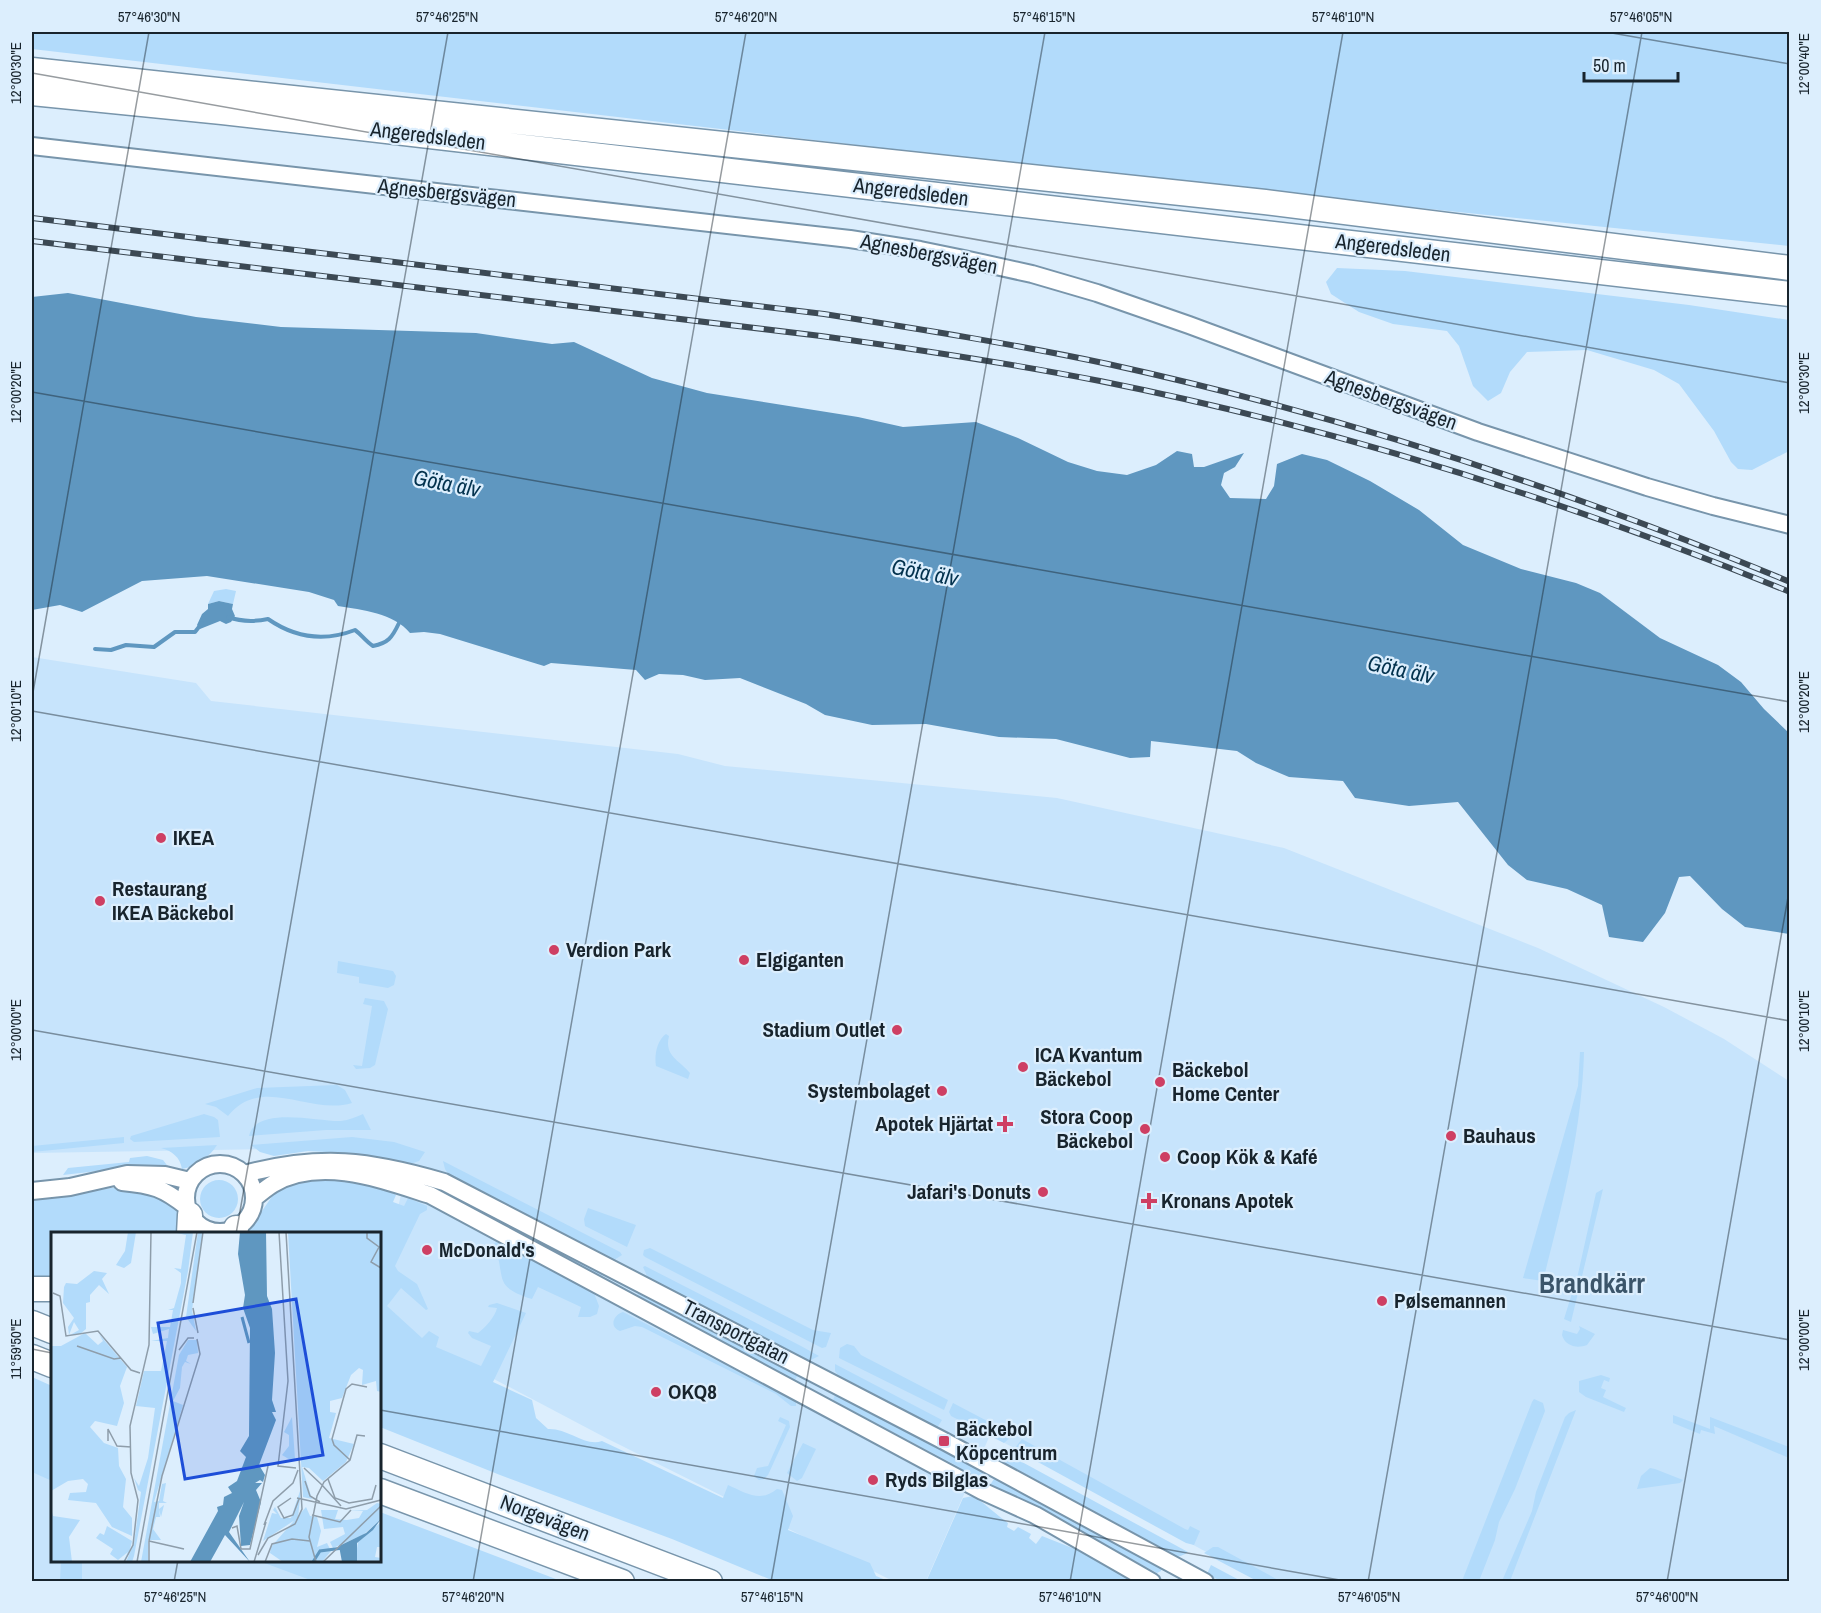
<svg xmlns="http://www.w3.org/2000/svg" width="1821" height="1613" font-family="'Archivo Narrow',sans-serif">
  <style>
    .built { fill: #c7e4fc }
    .green { fill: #b2dbfb }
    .water { fill: #5f97c0 }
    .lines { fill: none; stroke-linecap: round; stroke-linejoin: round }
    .stream { stroke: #5f97c0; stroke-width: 4 }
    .minor-casing { stroke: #7895ab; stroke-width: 20 }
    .highway-casing { stroke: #7895ab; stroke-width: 27 }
    .minor { stroke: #fff; stroke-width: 16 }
    .highway { stroke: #fff; stroke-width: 24 }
    .rail-casing { stroke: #3c4954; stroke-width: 6 }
    .rail { stroke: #dceefd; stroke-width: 4; stroke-dasharray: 11; stroke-linecap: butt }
    .ticks { fill: none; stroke: #18242d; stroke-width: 1.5; stroke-opacity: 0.45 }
    .poi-dot { fill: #ce3f63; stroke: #dceefd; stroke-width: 2 }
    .labels { text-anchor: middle; stroke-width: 4.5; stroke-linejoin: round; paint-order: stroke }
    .street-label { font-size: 21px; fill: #18242d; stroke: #dceefd }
    .poi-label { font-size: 21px; font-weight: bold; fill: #18242d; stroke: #dceefd; text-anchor: start }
    .water-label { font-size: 22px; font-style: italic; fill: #03324e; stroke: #dceefd }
    .district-label { font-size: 27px; font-weight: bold; fill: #3b556a; stroke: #dceefd }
    .inset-river { fill: none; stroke: #5f97c0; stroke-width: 3 }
    .inset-road { fill: none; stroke: #8e9daa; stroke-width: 1.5 }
    .view { fill: #1d4ed8; fill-opacity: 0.15; stroke: #1d4ed8; stroke-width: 3 }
    .inset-edge { fill: none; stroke: #18242d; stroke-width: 3 }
    .neatline { fill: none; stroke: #18242d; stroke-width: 2 }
    .ticks-label { font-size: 15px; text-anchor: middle; fill: #18242d }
  </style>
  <rect width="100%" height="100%" fill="#dceefd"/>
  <path class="built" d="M32 657 196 683 211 701 678 754 725 766 1057 798 1284 848 1538 948 1664 1007 1724 1039 1789 1081V1581H1260L990 1435 926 1581H893L608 1439 380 1319V1286L411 1151 266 1149 32 1153Z
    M32 1463 52 1470V1560L283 1561 331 1581H32Z"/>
  <path class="green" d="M32 32H1789V246L1236 189 32 49Z
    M1337 268 1405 271 1689 305 1789 320V451L1752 470 1738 469 1731 462 1714 431 1679 384 1654 370 1587 350 1527 352 1510 372 1501 393 1488 401 1473 386 1459 346 1447 331 1393 324 1359 312 1331 294 1326 282Z
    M226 589 236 591 233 604 219 601 208 604 214 591Z
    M338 961 393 971 396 976 394 985 388 988 359 983V977L337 973Z
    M365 998 384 1001 388 1009 375 1065 370 1068 356 1069 353 1065 362 1066 372 1006 363 1004Z
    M666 1034 669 1036C664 1056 679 1060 690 1073L688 1079 656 1066C654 1056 657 1040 666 1034Z
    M1580 1052H1584C1582 1131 1562 1206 1543 1281L1523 1278 1578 1086Z
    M337 1085 345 1090 352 1103C310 1116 262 1074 228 1116L216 1107 205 1104 257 1088Z
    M204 1114 214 1117 218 1120 220 1137 134 1142 130 1139 131 1136Z
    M363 1114 371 1130H326L249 1136C256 1105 319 1122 341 1121 349 1120 356 1117 363 1114Z
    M124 1137V1143L32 1152V1146Z
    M352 1137 394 1142 425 1152 419 1161 410 1164 374 1157 326 1152 308 1151 274 1156 260 1152 251 1145Z
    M217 1145C209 1158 196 1166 182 1169 180 1157 172 1151 161 1148Z
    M147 1156 163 1160 170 1169 133 1167 63 1175 68 1168 129 1162 130 1158Z
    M443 1161 620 1252 622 1255 611 1262 558 1230 451 1178 445 1169Z
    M314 1178 344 1179 391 1191 396 1195 393 1202 404 1206 408 1198 427 1206V1210L420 1214 395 1266 398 1271 417 1284 428 1309 426 1310 401 1288 387 1306 422 1338 429 1331 439 1337 436 1347 481 1366 491 1346 472 1338 468 1333 469 1331 478 1333C485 1328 495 1317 497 1308L488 1307 489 1305 497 1303 526 1313 493 1382 532 1400 536 1418 548 1429C568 1428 585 1447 602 1441L723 1498 728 1485C746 1493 760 1503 777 1489L782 1490 793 1516 788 1530 870 1563 876 1576 888 1581H774L672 1539 500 1475 380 1427V1234H246L273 1195 293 1183Z
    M200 1199a19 19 0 1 1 38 0a19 19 0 1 1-38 0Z
    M111 1188C129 1188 173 1194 180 1214 181 1219 180 1228 180 1233L52 1234V1283L32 1281V1199Z
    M1603 1189 1571 1322 1564 1319 1578 1274 1596 1193Z
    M455 1196 604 1273 600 1279 452 1203Z
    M588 1208 636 1225 627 1247 585 1226 584 1219Z
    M496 1242 594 1293 599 1306 597 1314 590 1317H578L581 1307 538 1287 532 1299C491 1286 507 1278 494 1244Z
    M650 1248 813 1330 831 1333 826 1347 822 1348 645 1257 643 1255 644 1250Z
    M645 1266 801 1346 819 1356 807 1362 654 1283 647 1276 643 1267Z
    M639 1291 799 1373 795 1380 790 1379 640 1301 636 1298Z
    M623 1312 784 1395 796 1401V1406H791L776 1394 642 1327 635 1326 620 1331C609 1327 613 1315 623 1312Z
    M1579 1326 1595 1334 1587 1345C1577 1349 1565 1346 1562 1335L1563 1330 1577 1334 1580 1329Z
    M847 1344 854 1346 861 1355 948 1400 944 1410 839 1358 840 1348Z
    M835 1364 942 1420 937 1428 840 1378 835 1371Z
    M1601 1375 1610 1378 1609 1382 1604 1380 1601 1388 1606 1390 1603 1397 1626 1408 1624 1412 1586 1397 1579 1392V1381Z
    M32 1377 52 1386V1481L32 1472Z
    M836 1393 940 1446 986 1474 980 1485 959 1467 836 1402 833 1400Z
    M1534 1399 1543 1403 1545 1411 1515 1489 1499 1522 1495 1540 1479 1581H1462L1532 1402Z
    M953 1403 1012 1434 1013 1435 1004 1443 951 1416 949 1412Z
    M1576 1410 1510 1581H1502L1532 1511 1536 1492 1565 1417 1569 1413Z
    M1673 1415 1710 1429V1417L1789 1447V1458L1714 1426 1715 1434 1701 1430 1700 1434 1673 1423Z
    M780 1417 789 1421 790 1427 768 1475 764 1479 759 1480 754 1476 757 1468 768 1466 786 1425 778 1421Z
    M1022 1439 1185 1529 1188 1530 1190 1526 1200 1531 1194 1545 1186 1543 1014 1449Z
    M803 1443 816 1449 802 1478 797 1481 787 1473Z
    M1007 1454 1188 1552C1175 1562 1164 1555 1152 1548L1151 1542 1001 1461Z
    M1650 1468 1655 1469 1683 1480 1680 1483 1637 1489 1641 1476Z
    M994 1479 1017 1489 1162 1567 1161 1571 1157 1573 1015 1496 988 1488Z
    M973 1496C986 1504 995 1514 1008 1523L1007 1527 1014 1531 1018 1527 1031 1534 1029 1538 1036 1544 1042 1536 1090 1555 1139 1582H926L963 1498Z
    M380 1512 561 1581H313L259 1561 380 1560Z
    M1213 1547H1218L1280 1581H1257L1204 1553Z
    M61 1561H82V1581H60Z
    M1211 1565 1241 1581C1228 1581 1218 1582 1207 1574Z"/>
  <path class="water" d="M68 293 196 317 281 327 476 333 552 344 574 342 652 378 707 393 858 417 903 427 976 422 1018 438 1068 462 1097 471 1127 475 1156 465 1177 451 1192 454 1194 467H1204L1244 453 1235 467 1224 473 1221 485 1230 498 1266 499 1274 486 1277 464 1302 454 1327 460 1370 481 1419 510 1463 545 1521 569 1576 583 1600 593 1660 638 1718 665 1741 682 1764 709 1789 733V934L1745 927 1722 909 1690 876 1679 877 1665 913 1643 942 1609 937 1602 905 1567 889 1527 880 1508 865 1458 802 1409 806 1355 798 1343 781 1289 777 1256 763 1237 751 1151 741 1150 757 1130 758 1056 739 999 737 926 724 872 725 825 715 806 704 740 678 705 680 683 675 659 674 645 680 636 670 551 663 544 666 440 634 424 632 410 633C394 613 362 610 338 606L334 600 309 592 207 576 142 581 82 612 60 605 32 610V297Z
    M219 601 233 604 232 609 235 616 231 622 226 624 220 621 200 629 197 625 202 614 208 609V604Z"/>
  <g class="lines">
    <path class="stream" d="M228 617C242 622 254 622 268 619 294 637 324 642 355 630 362 635 365 641 373 646 388 643 392 638 399 623
      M95 649 111 650 126 645 154 647 175 632H195L202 623"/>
    <g class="minor-casing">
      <path id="minor" d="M32 146 850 239 920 250 964 259 1032 274 1097 293 1189 325 1478 432 1647 487 1713 506 1790 525
        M186 1198a34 34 0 1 1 68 0a34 34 0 1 1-68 0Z
        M244 1174C321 1154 369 1160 444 1182L944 1441 1205 1582
        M122 1182C153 1185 163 1188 187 1207
        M32 1191 70 1187 127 1174 165 1175 190 1181
        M254 1198C260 1194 266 1188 273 1184 321 1156 383 1180 430 1195L982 1491 1035 1515 1152 1582"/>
    </g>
    <g class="highway-casing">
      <path id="highway" d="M32 70 1265 202 1790 268
        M32 93 222 112 1790 294
        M189 1234 190 1215
        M233 1234 236 1228
        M32 1289H52
        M32 1323 52 1331
        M32 1357 52 1365
        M380 1456 710 1582
        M380 1491 622 1582"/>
    </g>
    <use href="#minor" class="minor"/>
    <use href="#highway" class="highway"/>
    <g class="rail-casing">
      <path id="rail" d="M32 218 824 314C919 329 1014 344 1108 364 1341 415 1569 490 1790 582
        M32 241 821 336C915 349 1008 363 1100 381 1336 428 1567 501 1790 592"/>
    </g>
    <use href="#rail" class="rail"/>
  </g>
  <path class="ticks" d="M1606 32 1790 64M32 73 1790 383M32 392 1790 702M32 698 149 32M32 711 1790 1021M32 1030 1790 1340M236 1234 448 32M32 1349 52 1353M380 1410 1351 1582M174 1582 178 1560M473 1582 746 32M771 1582 1045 32M1070 1582 1343 32M1368 1582 1642 32M1667 1582 1790 886"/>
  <g class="poi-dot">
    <circle cx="161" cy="838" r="6"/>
    <circle cx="100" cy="901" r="6"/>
    <circle cx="554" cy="950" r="6"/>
    <circle cx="744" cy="960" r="6"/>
    <circle cx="897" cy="1030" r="6"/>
    <circle cx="1023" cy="1067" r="6"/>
    <circle cx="1160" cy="1082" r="6"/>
    <circle cx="942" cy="1091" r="6"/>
    <path d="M1002 1115h6v6h6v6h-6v6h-6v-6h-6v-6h6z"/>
    <circle cx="1145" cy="1129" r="6"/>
    <circle cx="1451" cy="1136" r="6"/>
    <circle cx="1165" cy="1157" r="6"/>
    <circle cx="1043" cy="1192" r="6"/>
    <path d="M1146 1192h6v6h6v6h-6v6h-6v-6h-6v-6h6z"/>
    <circle cx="427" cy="1250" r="6"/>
    <circle cx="1382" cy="1301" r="6"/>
    <circle cx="656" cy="1392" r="6"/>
    <rect x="938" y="1435" width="12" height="12" rx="3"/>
    <circle cx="873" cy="1480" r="6"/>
  </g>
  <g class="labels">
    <g class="street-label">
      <text transform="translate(428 136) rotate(7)" y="7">Angeredsleden</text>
      <text transform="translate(911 192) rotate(7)" y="7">Angeredsleden</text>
      <text transform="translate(447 193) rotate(6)" y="7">Agnesbergsvägen</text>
      <text transform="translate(1393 248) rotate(7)" y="7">Angeredsleden</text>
      <text transform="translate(929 254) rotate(11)" y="7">Agnesbergsvägen</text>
      <text transform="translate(1391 400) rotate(20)" y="7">Agnesbergsvägen</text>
      <text transform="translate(736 1332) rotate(27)" y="7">Transportgatan</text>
      <text transform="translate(545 1518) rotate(21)" y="7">Norgevägen</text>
    </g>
    <g class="poi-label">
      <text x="173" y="845">IKEA</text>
      <text x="112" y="896">Restaurang<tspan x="112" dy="24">IKEA Bäckebol</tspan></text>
      <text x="566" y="957">Verdion Park</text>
      <text x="756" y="967">Elgiganten</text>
      <text x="885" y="1037" text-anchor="end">Stadium Outlet</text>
      <text x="1035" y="1062">ICA Kvantum<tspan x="1035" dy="24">Bäckebol</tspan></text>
      <text x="1172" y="1077">Bäckebol<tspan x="1172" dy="24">Home Center</tspan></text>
      <text x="930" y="1098" text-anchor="end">Systembolaget</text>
      <text x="1133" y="1124" text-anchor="end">Stora Coop<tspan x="1133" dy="24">Bäckebol</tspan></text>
      <text x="993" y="1131" text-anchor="end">Apotek Hjärtat</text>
      <text x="1463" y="1143">Bauhaus</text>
      <text x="1177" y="1164">Coop Kök &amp; Kafé</text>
      <text x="1031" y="1199" text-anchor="end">Jafari's Donuts</text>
      <text x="1161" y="1208">Kronans Apotek</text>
      <text x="439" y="1257">McDonald's</text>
      <text x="1394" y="1308">Pølsemannen</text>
      <text x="668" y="1399">OKQ8</text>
      <text x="956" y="1436">Bäckebol<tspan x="956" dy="24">Köpcentrum</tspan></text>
      <text x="885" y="1487">Ryds Bilglas</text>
    </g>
    <g class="water-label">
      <text transform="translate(447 483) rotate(11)" y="8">Göta älv</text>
      <text transform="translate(925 572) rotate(11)" y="8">Göta älv</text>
      <text transform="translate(1401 669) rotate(12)" y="8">Göta älv</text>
    </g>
    <g class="district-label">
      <text x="1592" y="1293">Brandkärr</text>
    </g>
  </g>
  <g transform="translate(51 1232)">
    <rect width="330" height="330" fill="#dceefd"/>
    <path d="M77 0H85L80 31 73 36 65 33 74 19ZM121 0H142L137 39 83 324 81 330H75L83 311 90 260 87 258 83 246 88 254 97 226 104 176 85 174 93 139H110L116 109H100L117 106 118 97 102 102 100 95H119L122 78H117L123 76 130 51V41L123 36 130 37 135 3ZM147 0H152L141 78 145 99 135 85ZM237 0H330V160L326 159 325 149 311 153 312 138 308 136 300 143 291 166 279 169V180L285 181 278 206 303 212 295 230 272 249 258 236 251 235 261 267 252 265ZM43 39 56 41 51 47 58 62 48 53 39 63V70L35 71V97L29 102 19 103 28 98 23 90 18 103 17 95 23 86 12 71 13 55 15 51 26 52ZM34 101 47 113 52 109 48 102 76 135 69 154 73 171 66 194 44 189 39 195 53 211 67 216 68 234 75 247 72 275 81 286V304L61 295 45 271 17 268 19 261 35 260 37 252 32 247 17 249 0 259V114H10ZM137 108H146L147 121 137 123 135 129 140 132 134 130 131 135 129 156 122 169 132 173 103 270 108 269 111 252 115 251 112 269 116 271H108V277L113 273 110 285 108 277 109 285H105L102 297 110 308H97V330H90L128 123ZM241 185 244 227 241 229 231 223 238 214V203L233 200ZM250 256 247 286 212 309 221 281 226 282 222 278 224 275 230 286H240ZM326 271 330 272V287L312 303 282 316 279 310 294 302 292 295 273 297 270 278H287L284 287 296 288 308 286 312 279H297L316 278ZM255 275 259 284 266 285 270 299 266 315 276 311 280 319 271 330H232L219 321 220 315ZM0 276 2 284 29 288 18 305 21 330H0ZM330 290V315H326L324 325 330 326V330H304L307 310ZM56 294 81 309 78 322 72 330 77 320 67 328 59 322 62 317 45 306 49 301 53 303Z" fill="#b2dbfb"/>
    <path d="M189 0H215L216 64 221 77 224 121 221 168 225 180H221L225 188 208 233 214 243 212 250 209 248 204 251H211L205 258 210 270 199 313 190 314 188 284 193 270 178 300 199 330 174 303 159 330H139L167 279 166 275 172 273 173 265 181 261 177 255 186 249 195 225 189 219 198 204 199 96 192 76 194 63 187 22ZM330 287 322 298 306 311V330H291L288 314 315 301Z" fill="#5f97c0"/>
    <path class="inset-river" d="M191 85 198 111M262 330 269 319 292 316"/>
    <path class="inset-road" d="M228 0 237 149 227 234 245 236M316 0V6L328 15 320 30 330 36M2 61 9 64 15 104 47 99 80 138 89 141M142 71 152 0M142 76 147 101M26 114 63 127 70 126M128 118 137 106H143M57 209V197L66 214 80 215M299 228 283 213 281 207 295 157 301 152 316 155M253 236 271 253M277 247 284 266 298 271 321 267 325 253M254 249 259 264 269 270M271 253 290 274M240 266 227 275 233 286 242 283 248 267M246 266 295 277 330 268M261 283 289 290 300 278M213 293 222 269 242 251 247 238M181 296 186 294 190 317H199L217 234M98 309 133 317M207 323 217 306 244 292 251 277 235 0M73 330 82 313 87 268 80 241 79 194 98 113 100 0M86 330 146 0M98 330V309L111 244 149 122 146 107M203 330 215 290M214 330 221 312 241 307 259 309M265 330 258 305 266 264 273 250 299 228 306 203 314 204M272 330 330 274"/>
    <path class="view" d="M245 67 272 223 134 247 107 91Z"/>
    <rect width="330" height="330" class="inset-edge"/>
  </g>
  <rect width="1821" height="1613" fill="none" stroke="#dceefd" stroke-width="66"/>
  <path d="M1584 72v9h94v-9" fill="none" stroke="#18242d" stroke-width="3"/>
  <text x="1593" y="72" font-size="18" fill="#18242d" stroke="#dceefd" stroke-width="4.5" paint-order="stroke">50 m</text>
  <rect x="33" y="33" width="1755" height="1547" class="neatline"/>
  <g class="ticks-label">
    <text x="149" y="22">57°46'30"N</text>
    <text x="447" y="22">57°46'25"N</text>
    <text x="746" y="22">57°46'20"N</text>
    <text x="1044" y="22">57°46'15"N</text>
    <text x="1343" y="22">57°46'10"N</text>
    <text x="1641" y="22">57°46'05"N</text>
    <text transform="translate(1804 64) rotate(-90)" y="5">12°00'40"E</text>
    <text transform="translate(16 73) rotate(-90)" y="5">12°00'30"E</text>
    <text transform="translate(1804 383) rotate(-90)" y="5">12°00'30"E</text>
    <text transform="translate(16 392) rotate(-90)" y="5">12°00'20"E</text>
    <text transform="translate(1804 702) rotate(-90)" y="5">12°00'20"E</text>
    <text transform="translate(16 711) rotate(-90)" y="5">12°00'10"E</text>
    <text transform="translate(1804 1021) rotate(-90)" y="5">12°00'10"E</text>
    <text transform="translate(16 1030) rotate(-90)" y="5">12°00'00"E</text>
    <text transform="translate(1804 1340) rotate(-90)" y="5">12°00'00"E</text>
    <text transform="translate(16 1349) rotate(-90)" y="5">11°59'50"E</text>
    <text x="175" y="1602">57°46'25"N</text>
    <text x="473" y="1602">57°46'20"N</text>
    <text x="772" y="1602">57°46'15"N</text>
    <text x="1070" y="1602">57°46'10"N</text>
    <text x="1369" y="1602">57°46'05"N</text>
    <text x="1667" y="1602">57°46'00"N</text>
  </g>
</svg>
